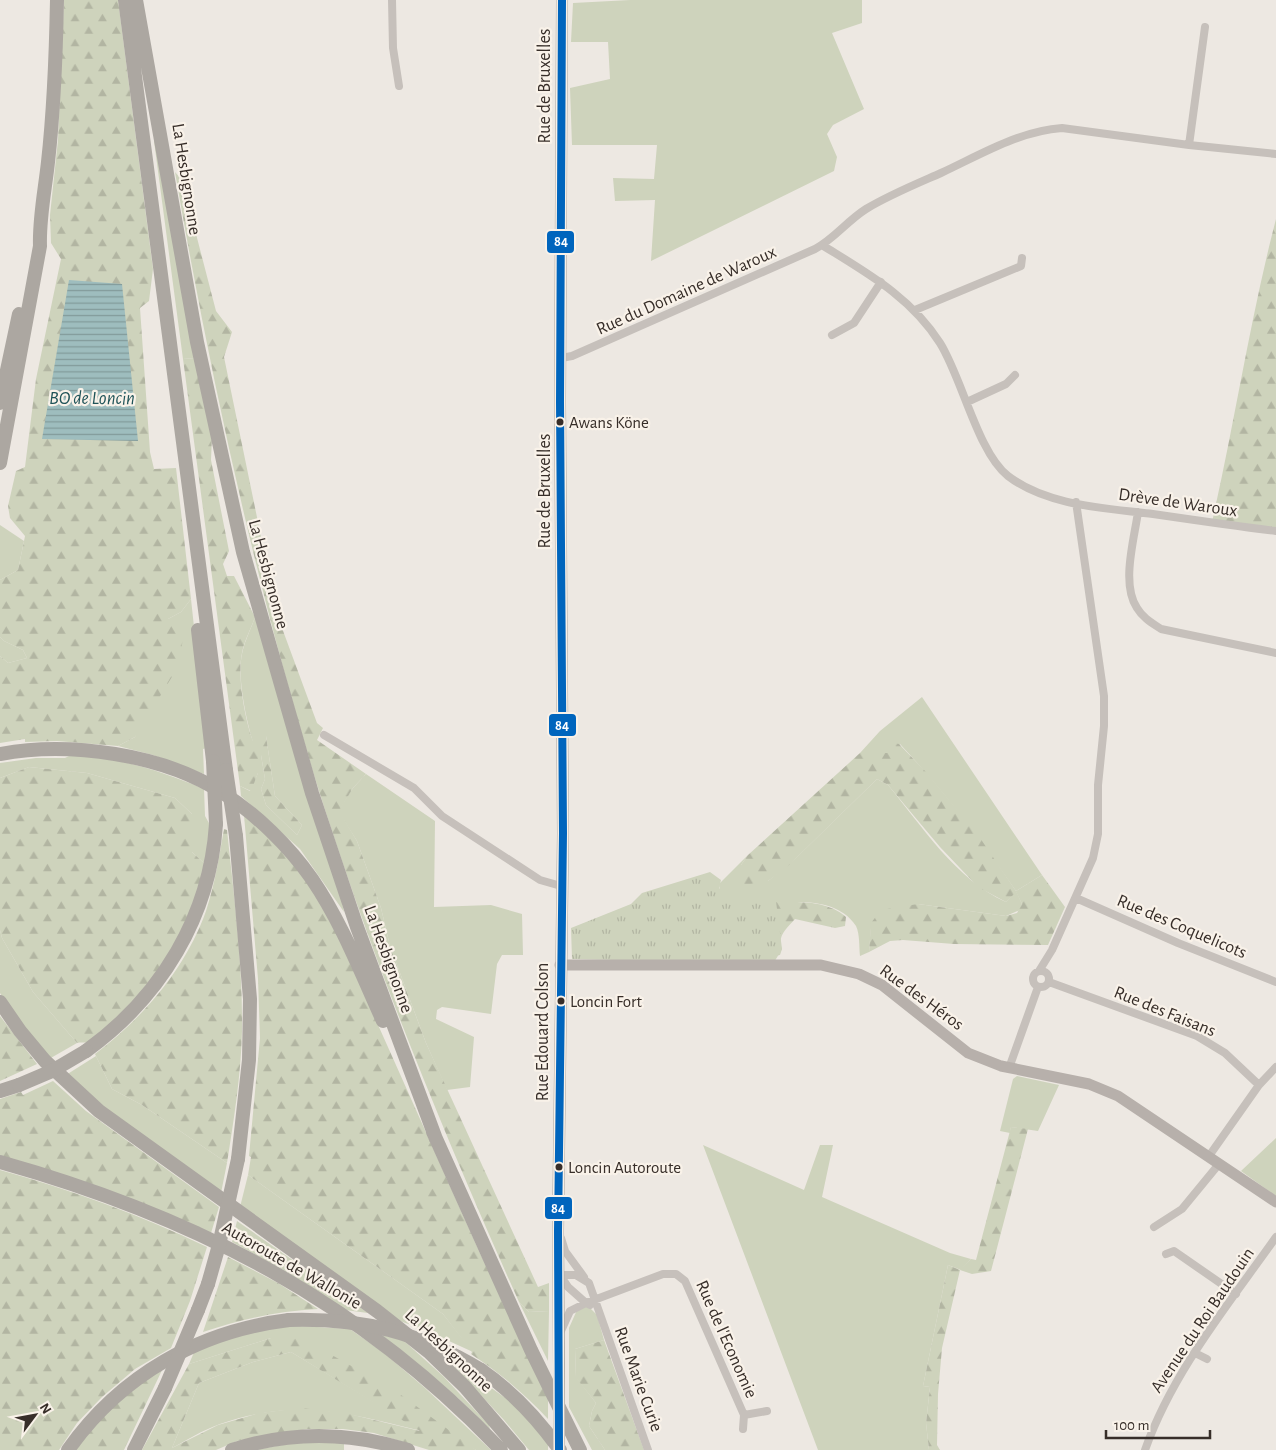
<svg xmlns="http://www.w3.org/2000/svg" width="1276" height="1450" font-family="'Alegreya Sans',sans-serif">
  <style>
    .green { fill: #ced3bc }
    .forest { fill: url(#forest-firs); fill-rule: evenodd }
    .park { fill: url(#park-tufts) }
    .water { fill: url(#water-rules) }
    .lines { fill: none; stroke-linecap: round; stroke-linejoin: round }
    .street { stroke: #c6c0bb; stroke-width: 8 }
    .secondary { stroke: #b7b0ab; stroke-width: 11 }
    .primary { stroke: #aba5a0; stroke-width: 12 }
    .highway { stroke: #aca7a1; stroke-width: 14 }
    .primary-bridge { stroke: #aba5a0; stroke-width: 12 }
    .highway-bridge { stroke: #aca7a1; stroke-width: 14 }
    .bus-1-casing { stroke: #f9f2e9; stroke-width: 11 }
    .bus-1 { stroke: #0065bd; stroke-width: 8 }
    .bus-dot { fill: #372e29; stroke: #f9f2e9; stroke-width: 2 }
    .labels { text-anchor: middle; stroke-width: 4.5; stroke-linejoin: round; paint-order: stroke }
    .bus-label { font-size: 17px; fill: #372e29; stroke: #f9f2e9; text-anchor: start }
    .street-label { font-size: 18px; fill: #372e29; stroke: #f9f2e9 }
    .water-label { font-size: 19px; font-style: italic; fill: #1f5358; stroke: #f9f2e9 }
    .line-badge { stroke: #f9f2e9; stroke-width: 2 }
    .badge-label { font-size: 14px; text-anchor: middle; font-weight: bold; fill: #fff }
  </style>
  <defs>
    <pattern id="forest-firs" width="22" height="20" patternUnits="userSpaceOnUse" patternTransform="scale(1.25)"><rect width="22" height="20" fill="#ced3bc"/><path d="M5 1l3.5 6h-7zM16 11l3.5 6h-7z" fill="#b2b5a2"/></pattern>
    <pattern id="park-tufts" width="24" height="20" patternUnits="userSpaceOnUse" patternTransform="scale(1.25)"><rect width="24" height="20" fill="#ced3bc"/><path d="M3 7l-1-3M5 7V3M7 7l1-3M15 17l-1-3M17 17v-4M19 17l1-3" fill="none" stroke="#b2b5a2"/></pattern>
    <pattern id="water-rules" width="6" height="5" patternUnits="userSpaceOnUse" patternTransform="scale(1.25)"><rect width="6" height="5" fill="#9ebdbe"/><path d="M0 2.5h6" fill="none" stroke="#829a9a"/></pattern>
  </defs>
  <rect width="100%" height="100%" fill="#ede8e2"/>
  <path class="green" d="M630 0H862V23L832 33 864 109 833 125 827 134 837 157 834 171 651 261 655 200 615 201 613 178 654 179 657 145H572L570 88 610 79 608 42H571L573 3Z
    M154 141H157L195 358 183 359Z
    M0 525 24 541 18 570 0 580Z
    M191 599 207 748 203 749 204 774 153 755 118 746 135 737 168 619 181 612Z
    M255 617 340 893 344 912 300 849 241 796 240 786 250 791 258 773V755H261L265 779 261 789 266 805 297 835 302 825 275 796 266 736 253 742C246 719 237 677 242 654 244 642 251 629 255 617Z
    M0 637 4 641 23 650 27 658 8 663 0 656Z
    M922 697 1042 875 1016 891 1022 904 1020 910 1006 916 918 904 871 928 869 952 860 956C859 948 860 934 856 926 833 891 777 904 742 906 732 903 719 896 719 884L748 855 741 865 768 881 796 858 877 779 888 785C922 826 956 880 1006 902L1016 891C980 839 943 790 900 744L894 753H860L880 731Z
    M73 754C119 758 162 771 204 789L205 816 210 825 205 864 192 852V814L175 798 87 773 29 767 0 778V763L36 758H65Z
    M366 774 435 821 434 907 491 905 522 914 523 955H502L497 964 491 1014 442 1007 437 1010 436 1019 474 1037 470 1087 447 1090 426 1043 390 946 381 908 357 841 338 811 353 788Z
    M0 930 2 938 33 992 77 1043 49 1059 13 1014 0 993Z
    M96 1056 112 1089 142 1105 227 1163 221 1193 139 1136 66 1075Z
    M1017 1076 1059 1085 1038 1131 1011 1127 1010 1133 1000 1131 1013 1079Z
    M1276 1138V1196L1241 1171Z
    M703 1145 804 1190 820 1145H833L822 1197 950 1253 971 1259 961 1270 948 1265 923 1386 930 1387 926 1423 929 1450H818Z
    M248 1175 443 1314 473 1352 425 1330 400 1321 240 1207Z
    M237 1221 368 1313 345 1310 287 1272 232 1242Z
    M519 1302 529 1312 549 1311 548 1361Z
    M583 1307H589L597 1315 604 1340 575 1349 576 1377 596 1403 592 1411 589 1426 605 1450H592L569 1407V1328L577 1310Z
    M284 1325 350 1329 384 1353 425 1388 491 1450H476L271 1338 189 1364 195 1350 230 1337Z
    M382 1335 403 1340 443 1376 489 1425 490 1429 458 1398Z
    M291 1352 422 1431C347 1413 296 1398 220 1424 203 1430 187 1440 172 1448L199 1383 253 1362Z
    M455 1362 504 1397 506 1396 548 1438V1450H529L504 1420 452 1364Z
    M315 1442 344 1443V1450H255L288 1444Z"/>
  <path class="forest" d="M64 0H118L153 269 149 301 140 308 150 452 154 469 176 468 191 599 181 612 168 619 183 639 178 667 135 737 118 746 57 741 25 742V739L0 743V656L8 663 27 658 23 650 4 641 0 637V580L18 570 24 541 25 536 10 518 8 506 16 471 25 467 36 379 61 259 51 243 50 215 58 140Z
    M175 172 182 180 216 311 232 332 224 357 266 561 282 628 317 723 323 728 317 740 366 774 353 788 339 811 357 841 381 908 390 946 426 1043 538 1287 549 1283V1311L529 1312 519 1302C442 1130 370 955 314 775 254 577 210 375 175 172Z
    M1276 219V530L1212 522C1235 421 1250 319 1276 219Z
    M195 358 212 437 211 460 229 551 223 564 227 576H234L255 617C251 629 244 641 242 653 237 677 245 719 253 741L259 735 266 736 275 796 302 825 297 835 266 805 261 789 265 779 261 755H258V773L251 791 240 786 183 359Z
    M890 742 899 744 926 772 978 835 1016 891 1042 875 1065 907 1048 945 954 944 903 940 890 941 869 952 871 923 881 910 918 904 1006 916 1017 913 1022 904 1016 892 1006 902 978 887 940 847 888 785 877 779 786 868 768 881 745 885 740 882 741 865 748 855 860 753H894Z
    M29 767 87 773 175 798 192 814V852L205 864C191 922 164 970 123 1012 115 1020 98 1039 88 1042 85 1043 80 1042 77 1043L33 992 2 938 0 930V778Z
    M244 815 266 833 314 888 333 924 479 1251 548 1397V1419C525 1394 500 1373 471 1354L472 1352 443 1314 248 1175 251 1157 249 1156 260 1038 258 979Z
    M224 829 227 830C234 897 243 964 242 1031 241 1075 234 1119 227 1163L142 1105 112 1089 95 1054C143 1018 186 968 206 911 215 884 219 857 224 829Z
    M766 902C793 903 824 898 846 917L845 926 835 928 795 919C786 929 777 936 782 949L780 955 751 959Z
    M0 1016 37 1064 0 1081Z
    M53 1081 86 1111 219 1207 211 1233 113 1192 0 1156V1099L21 1092 23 1095Z
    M1011 1127 1028 1129 991 1271 972 1274 960 1270 942 1348 938 1394 937 1445 940 1450H929L926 1423 930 1387 923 1386 948 1265 960 1270 971 1259 976 1260Z
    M0 1170C72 1190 140 1215 207 1247L190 1301 171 1348 135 1369 102 1397 77 1423 59 1450H0Z
    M228 1257 278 1283 318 1309C278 1311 242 1319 203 1332Z
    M292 1333 393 1389 476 1450H429L374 1433 343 1429H307L237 1441 216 1450H142L189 1364 271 1338ZM291 1352 420 1431 345 1413 301 1408 259 1413 218 1425 172 1448 199 1383 253 1362Z
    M604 1340 644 1450H605L589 1426 592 1411 596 1403 576 1378 575 1349Z
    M164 1366 124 1450H74L105 1412Z"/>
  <path class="park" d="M710 872 721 880 719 888 737 903 776 901 782 949 773 964 572 959 571 928 631 904 642 893Z"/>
  <path class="water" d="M69 280 122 284 138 441 42 439Z"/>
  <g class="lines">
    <path class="street" d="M392 0 393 48 399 86
      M1189 145 1205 27
      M822 245C867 273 911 297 940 343 962 378 978 453 1008 476 1047 506 1106 508 1153 514 1194 520 1235 526 1276 531
      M915 310 1021 266 1022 258
      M832 335 854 323 881 282
      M561 358 572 356 815 249C834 239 847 221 866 209 889 195 916 184 941 173 980 155 1019 131 1062 128L1189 145 1276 154
      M967 402 1006 384 1015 375
      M1138 512C1134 540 1121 584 1137 608 1143 618 1152 623 1161 629L1276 653
      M324 735 414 788 442 816 540 880 561 886
      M1076 898 1178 943 1276 982
      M1033 979a8 8 0 1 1 16 0a8 8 0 1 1-16 0Z
      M1039 971 1052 950 1093 858 1098 834V785L1104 726V696L1076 502
      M1049 982 1197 1036 1225 1053 1259 1085
      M1009 1068 1038 987
      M1209 1156 1259 1085 1276 1067
      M1154 1227 1182 1209 1219 1164
      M561 1238 565 1251 584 1277
      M1166 1254 1174 1251 1236 1294
      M559 1275H576L589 1283 648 1450
      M560 1275 568 1287 586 1303 663 1274H676L685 1281 744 1415 743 1429
      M560 1333 570 1311 586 1303 590 1305
      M1195 1353 1207 1359
      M744 1415 767 1411
      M1145 1450C1173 1371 1228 1305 1276 1237"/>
    <path class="secondary" d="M560 965H821L859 974 882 985 968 1053 1001 1066 1089 1084 1118 1096 1276 1202"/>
    <path class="primary" d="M559 1365 558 1231 563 833 560 402 562 0"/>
    <path class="highway" d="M125 0 226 770
      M136 0 197 342 243 552 312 793 357 927 436 1139
      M0 403 19 314
      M0 463 40 246C39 218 45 190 48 162 54 108 56 54 57 0
      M198 630 213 761
      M0 754C69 741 163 754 223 793 256 814 289 846 312 879 342 923 361 973 383 1021
      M236 836 250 999 249 1060 238 1159
      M0 1002 20 1031 45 1061 99 1111 377 1311 429 1352 465 1387 519 1450
      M86 1051C161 997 210 916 216 824
      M0 1091 19 1085
      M433 1132 531 1350 580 1450
      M0 1162C196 1217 359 1301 501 1450
      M198 1310 208 1284
      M481 1370C513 1392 538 1419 560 1450
      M68 1450C121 1375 199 1331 289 1320
      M134 1450 165 1388
      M232 1450C290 1431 350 1432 408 1450"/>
    <path class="primary-bridge" d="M559 1450V1365"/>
    <path class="highway-bridge" d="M213 761 216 824
      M226 770 236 836
      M19 1085 52 1071 86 1051
      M208 1284 219 1245 238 1159
      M289 1320C363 1318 418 1332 481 1370
      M165 1388 198 1310"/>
    <g class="bus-1-casing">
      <path id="bus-1" d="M559 1450 558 1231 563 833 560 402 562 0"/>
    </g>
    <use href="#bus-1" class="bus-1"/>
  </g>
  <g class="bus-dot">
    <circle cx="560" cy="422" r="4.5"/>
    <circle cx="561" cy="1001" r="4.5"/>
    <circle cx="559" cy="1167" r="4.5"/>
  </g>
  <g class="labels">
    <g class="bus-label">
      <text x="569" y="428">Awans Köne</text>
      <text x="570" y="1007">Loncin Fort</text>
      <text x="568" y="1173">Loncin Autoroute</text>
    </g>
    <g class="street-label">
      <text transform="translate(544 86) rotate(-90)" y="6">Rue de Bruxelles</text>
      <text transform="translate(187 179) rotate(81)" y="6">La Hesbignonne</text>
      <text transform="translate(686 290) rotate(-24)" y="6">Rue du Domaine de Waroux</text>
      <text transform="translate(544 491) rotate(-90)" y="6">Rue de Bruxelles</text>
      <text transform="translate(1178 502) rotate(8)" y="6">Drève de Waroux</text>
      <text transform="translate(269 574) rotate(75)" y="6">La Hesbignonne</text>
      <text transform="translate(1182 926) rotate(23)" y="6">Rue des Coquelicots</text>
      <text transform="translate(389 959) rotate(70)" y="6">La Hesbignonne</text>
      <text transform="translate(922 997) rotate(36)" y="6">Rue des Héros</text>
      <text transform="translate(1165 1011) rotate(22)" y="6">Rue des Faisans</text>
      <text transform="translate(542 1032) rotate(-90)" y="6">Rue Edouard Colson</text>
      <text transform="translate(292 1265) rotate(30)" y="6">Autoroute de Wallonie</text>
      <text transform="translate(1202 1320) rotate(-56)" y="6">Avenue du Roi Baudouin</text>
      <text transform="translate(727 1339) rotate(66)" y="6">Rue de l'Economie</text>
      <text transform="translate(449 1350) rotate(43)" y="6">La Hesbignonne</text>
      <text transform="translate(639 1379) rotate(70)" y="6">Rue Marie Curie</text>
    </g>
    <g class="water-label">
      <text x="92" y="404">BO de Loncin</text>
    </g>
  </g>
  <g class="line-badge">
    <rect x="546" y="230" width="29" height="24" rx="5" fill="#0065bd"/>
    <rect x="548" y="713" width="29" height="24" rx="5" fill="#0065bd"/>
    <rect x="544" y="1196" width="29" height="24" rx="5" fill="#0065bd"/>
  </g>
  <g class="badge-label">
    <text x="561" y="246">84</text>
    <text x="562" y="730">84</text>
    <text x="558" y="1213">84</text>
  </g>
  <g transform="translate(35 1415) rotate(58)" stroke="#f9f2e9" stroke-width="4" paint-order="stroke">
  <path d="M0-4L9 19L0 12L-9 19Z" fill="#372e29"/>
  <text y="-8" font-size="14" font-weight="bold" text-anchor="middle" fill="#372e29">N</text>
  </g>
  <path d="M1106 1430v8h104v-8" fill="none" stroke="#372e29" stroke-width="2.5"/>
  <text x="1114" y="1430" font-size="15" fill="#372e29" stroke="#f9f2e9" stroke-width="4" paint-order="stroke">100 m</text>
</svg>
